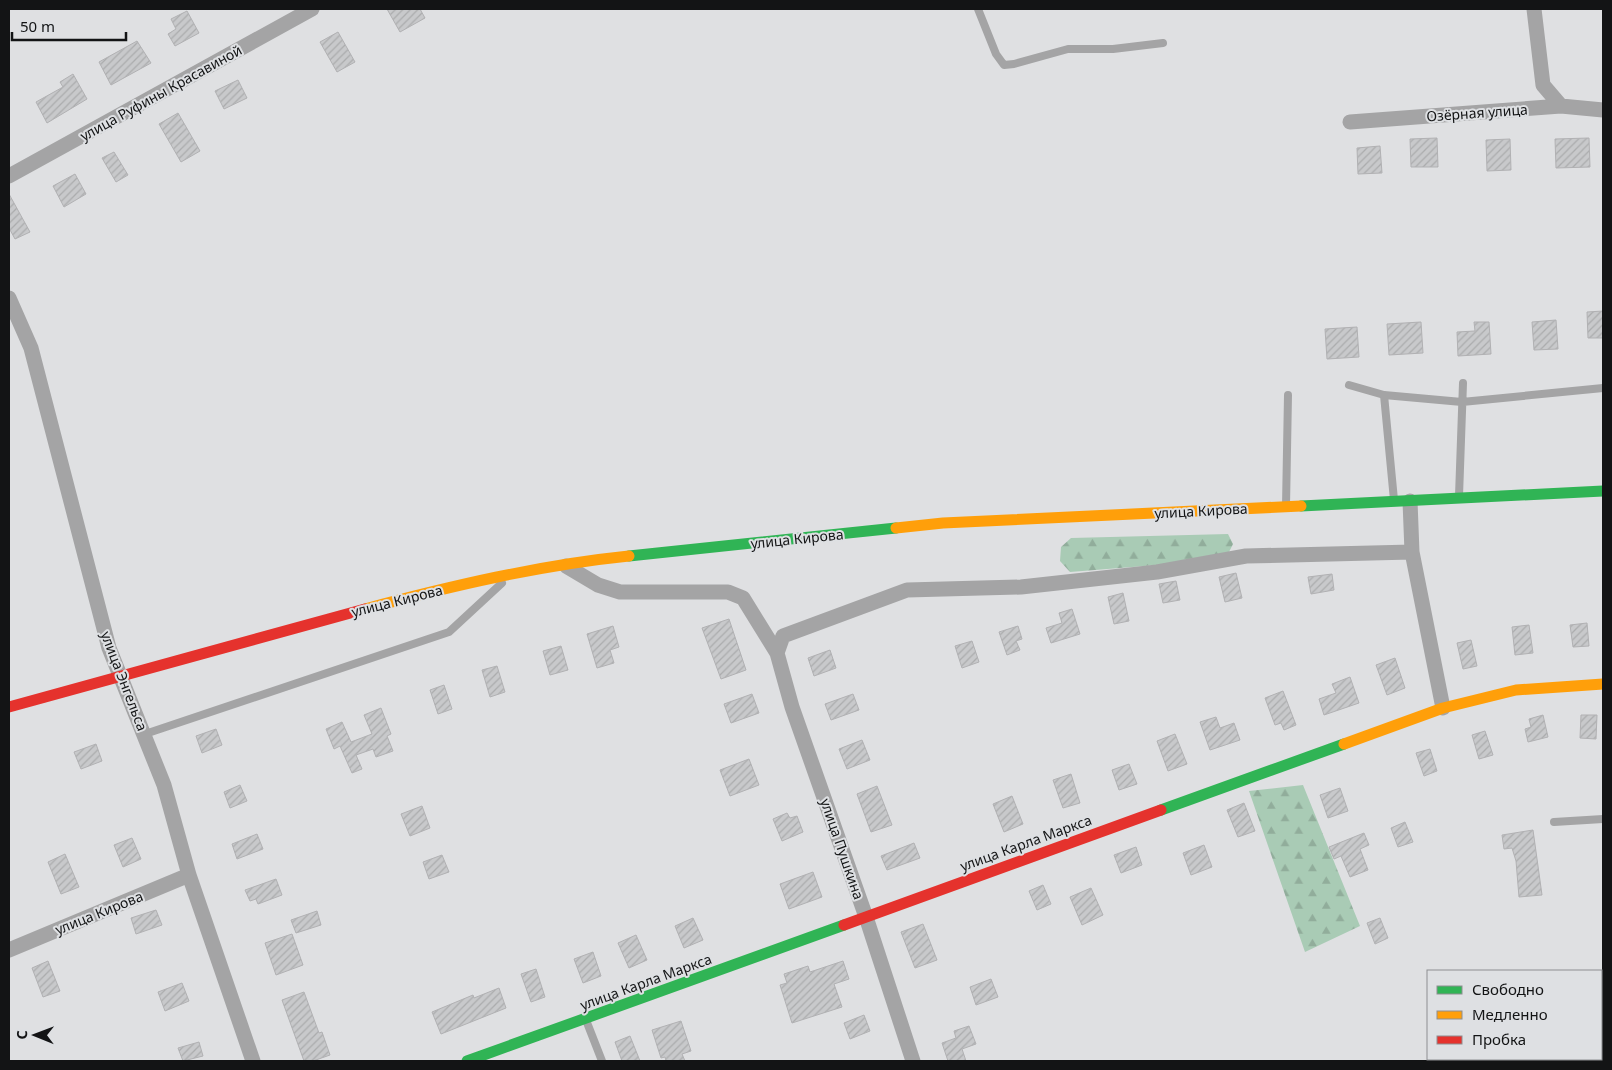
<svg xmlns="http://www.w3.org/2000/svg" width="1612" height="1070" font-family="'Noto Sans',sans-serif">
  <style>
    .forest { fill: url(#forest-firs) }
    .building { fill: url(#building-hatch); stroke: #b1b1b3 }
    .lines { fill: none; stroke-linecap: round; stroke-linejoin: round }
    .lane { stroke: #a4a4a5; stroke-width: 8 }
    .street { stroke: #a4a4a5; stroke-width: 15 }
    .fast { stroke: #30b455; stroke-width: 11 }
    .slow { stroke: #ff9f0a; stroke-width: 11 }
    .jam { stroke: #e5322d; stroke-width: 11 }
    .labels { text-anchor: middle; stroke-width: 4; stroke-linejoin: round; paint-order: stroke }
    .street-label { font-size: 14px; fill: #131415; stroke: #dee0e3 }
  </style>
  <defs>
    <pattern id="forest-firs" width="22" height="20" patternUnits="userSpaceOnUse" patternTransform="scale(1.25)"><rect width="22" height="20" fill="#a9cbb5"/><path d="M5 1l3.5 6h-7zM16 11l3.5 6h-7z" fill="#91ad9b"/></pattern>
    <pattern id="building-hatch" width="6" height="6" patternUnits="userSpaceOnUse" patternTransform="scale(1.25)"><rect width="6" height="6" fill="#c8c9cb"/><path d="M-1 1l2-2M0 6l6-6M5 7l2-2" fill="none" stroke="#abacad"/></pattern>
  </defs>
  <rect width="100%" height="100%" fill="#dfe0e2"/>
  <path class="forest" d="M1228 534 1233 544 1229 552 1157 565 1070 572 1060 561 1061 547 1071 538Z
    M1303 785 1360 926 1305 952 1249 791Z"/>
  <path class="building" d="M387 9H420L425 18 400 32Z
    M187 11 199 33 175 46 168 34 176 29 171 19Z
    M338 32 355 62 337 72 320 42Z
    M137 41 151 63 111 85 99 62Z
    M73 74 87 99 47 123 36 102 63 87 60 82Z
    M238 80 247 98 224 109 215 91Z
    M178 113 200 151 181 162 159 124Z
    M1437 138 1438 167H1411L1410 139Z
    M1589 138 1590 167 1556 168 1555 139Z
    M1510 139 1511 170 1487 171 1486 140Z
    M1380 146 1382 173 1358 174 1357 148Z
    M114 152 128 175 116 182 102 158Z
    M75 174 86 194 64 207 53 186Z
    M9 194 30 232 15 239 9 228Z
    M1603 311V338H1588L1587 312Z
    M1556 320 1558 349 1534 350 1532 322Z
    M1421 322 1423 353 1389 355 1387 324Z
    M1474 322H1489L1491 354 1458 356 1457 332 1475 331Z
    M1357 327 1359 357 1327 359 1325 329Z
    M1236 573 1242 598 1225 602 1219 577Z
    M1332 574 1334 590 1311 594 1308 577Z
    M1176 581 1180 600 1163 603 1159 584Z
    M1123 593 1129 621 1114 624 1108 597Z
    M1072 609 1080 634 1051 643 1046 628 1062 623 1059 613Z
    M729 619 746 670 721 679 702 628Z
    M1587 623 1589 646 1573 647 1570 625Z
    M1529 625 1533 653 1515 655 1512 627Z
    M613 626 619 647 610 650 614 663 597 668 587 634Z
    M1018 626 1022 639 1016 641 1020 650 1007 655 999 632Z
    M1471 640 1477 666 1463 669 1457 643Z
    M972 641 979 662 962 668 955 646Z
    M561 646 568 670 550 675 543 651Z
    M830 650 836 668 814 676 808 658Z
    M1395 658 1405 688 1387 695 1376 665Z
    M497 666 505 692 490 697 482 670Z
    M1350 677 1359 703 1324 715 1319 699 1336 693 1332 684Z
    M444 685 452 709 438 714 430 690Z
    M1283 691 1296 725 1284 730 1281 723 1275 725 1265 698Z
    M752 694 759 713 731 723 724 704Z
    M853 694 859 710 831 720 825 704Z
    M381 708 391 734 387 736 393 751 376 757 373 749 356 755 362 769 352 773 340 746 334 749 326 729 342 722 351 742 372 734 364 715Z
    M1543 715 1548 737 1528 742 1525 729 1531 727 1529 719Z
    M1581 715H1597L1596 739 1580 738Z
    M1216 717 1220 728 1234 723 1240 740 1210 750 1200 722Z
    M216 729 222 745 202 753 196 736Z
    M1485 731 1493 755 1479 759 1472 735Z
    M1175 734 1187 764 1168 771 1157 741Z
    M862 740 870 760 847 769 839 749Z
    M96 744 102 761 81 769 74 752Z
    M1430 749 1437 771 1424 776 1416 753Z
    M749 759 759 785 730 796 720 770Z
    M1129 764 1137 784 1119 790 1112 770Z
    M1071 774 1080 803 1063 808 1053 780Z
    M240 785 247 801 230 808 224 792Z
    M877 786 892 825 871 832 857 794Z
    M1340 788 1348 811 1328 818 1320 795Z
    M1012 796 1023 824 1004 832 993 804Z
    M1244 803 1255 831 1238 837 1227 810Z
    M422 806 430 828 410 836 401 814Z
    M787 813 790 818 797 816 803 832 782 841 773 819Z
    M1405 822 1413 842 1398 847 1391 828Z
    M1533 830 1542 895 1519 897 1516 861 1512 848 1504 849 1502 835Z
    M1364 833 1369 845 1360 849 1368 870 1350 877 1341 856 1334 859 1329 847Z
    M257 834 263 849 237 859 232 844Z
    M132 838 141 859 123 867 114 845Z
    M914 843 920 858 887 870 881 856Z
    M1204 845 1212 867 1191 875 1183 853Z
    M1136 847 1142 865 1121 873 1114 855Z
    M65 854 79 887 61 894 48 862Z
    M442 855 449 872 429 879 423 862Z
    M813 872 822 897 789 909 780 884Z
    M276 879 282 895 258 904 256 899 250 901 245 890Z
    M1043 885 1051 904 1037 910 1029 891Z
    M1091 888 1103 915 1082 925 1070 897Z
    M156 910 162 925 136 934 131 918Z
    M317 911 321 925 296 933 291 920Z
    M693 918 703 940 684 948 675 926Z
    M1380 918 1388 938 1375 944 1367 923Z
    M923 924 937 960 915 968 901 932Z
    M292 934 303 965 276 975 265 943Z
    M636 935 647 960 629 968 618 943Z
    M593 952 601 976 583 983 574 959Z
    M48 961 60 991 43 997 32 968Z
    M843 961 849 979 834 984 842 1007 792 1023 780 985 787 983 784 974 808 966 810 972Z
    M536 969 545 997 531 1002 521 974Z
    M991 979 998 997 976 1005 970 987Z
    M182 983 189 1001 165 1011 158 992Z
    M499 988 506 1008 441 1034 432 1012 473 995 474 998Z
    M304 992 319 1033 322 1032 330 1055 313 1061H304L282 1000Z
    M864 1015 870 1031 850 1039 844 1023Z
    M681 1021 691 1051 682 1054 685 1061H666L665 1057 661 1058 652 1030Z
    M969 1026 976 1044 962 1049 966 1061H948L942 1043 956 1038 954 1031Z
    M630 1036 640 1061H622L615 1042Z
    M199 1042 203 1056 183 1061 178 1048Z"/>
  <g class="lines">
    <path class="lane" d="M978 9 996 54 1004 65 1014 64 1068 49H1113L1163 43
      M1349 385 1384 395 1462 402 1603 388
      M1384 395 1394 500
      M1459 496 1463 383
      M1286 506 1288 395
      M145 734 449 632 502 583
      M1554 822 1603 819
      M586 1020 602 1061"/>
    <path class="street" d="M1534 9 1543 85 1561 106
      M1350 122 1561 106 1603 110
      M9 176 312 9
      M9 298 31 348 109 648 164 785 189 875 253 1061
      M1410 501 1412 552 1443 708
      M566 566 598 585 620 592H728L743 598 777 653
      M9 950 189 875
      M913 1061 866 917 792 707 777 653 783 636 907 590 1021 587 1157 572 1246 556 1412 552"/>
    <path class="fast" d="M1301 506 1603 491
      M629 556 896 528
      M1161 810 1344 744
      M467 1061 844 925"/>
    <path class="slow" d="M896 528 943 523 1301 506
      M365 609C451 586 540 565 629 556
      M1344 744 1443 708 1516 690 1603 684"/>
    <path class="jam" d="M9 707 365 609
      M844 925 1161 810"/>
  </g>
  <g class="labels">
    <g class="street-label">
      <text transform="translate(161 93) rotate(-29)" y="5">улица Руфины Красавиной</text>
      <text transform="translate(1477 113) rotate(-4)" y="5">Озёрная улица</text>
      <text transform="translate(1201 511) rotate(-3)" y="5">улица Кирова</text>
      <text transform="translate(797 539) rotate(-6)" y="5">улица Кирова</text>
      <text transform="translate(397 601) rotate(-14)" y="5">улица Кирова</text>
      <text transform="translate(124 681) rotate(69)" y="5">улица Энгельса</text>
      <text transform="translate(1026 843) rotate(-20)" y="5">улица Карла Маркса</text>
      <text transform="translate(842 849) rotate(71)" y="5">улица Пушкина</text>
      <text transform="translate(99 913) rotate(-22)" y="5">улица Кирова</text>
      <text transform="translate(646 982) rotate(-20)" y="5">улица Карла Маркса</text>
    </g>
  </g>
  <rect width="1612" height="1070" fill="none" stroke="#131415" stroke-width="20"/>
  <rect x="1427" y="970" width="175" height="90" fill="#dee0e3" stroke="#8d8e91"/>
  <rect x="1437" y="986" width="25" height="8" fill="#30b455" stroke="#8d8e91"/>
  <text x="1472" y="995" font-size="15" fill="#131415">Свободно</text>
  <rect x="1437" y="1011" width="25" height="8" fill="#ff9f0a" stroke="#8d8e91"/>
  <text x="1472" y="1020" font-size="15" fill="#131415">Медленно</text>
  <rect x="1437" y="1036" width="25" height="8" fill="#e5322d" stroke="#8d8e91"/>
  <text x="1472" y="1045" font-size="15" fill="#131415">Пробка</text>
  <g transform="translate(35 1035) rotate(271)" stroke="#dee0e3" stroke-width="4" paint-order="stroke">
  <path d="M0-4L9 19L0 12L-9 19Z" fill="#131415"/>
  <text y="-8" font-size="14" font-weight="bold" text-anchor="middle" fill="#131415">С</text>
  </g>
  <path d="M12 32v8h114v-8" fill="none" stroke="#131415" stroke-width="2.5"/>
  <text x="20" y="32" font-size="15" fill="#131415" stroke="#dee0e3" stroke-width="4" paint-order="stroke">50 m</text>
</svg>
